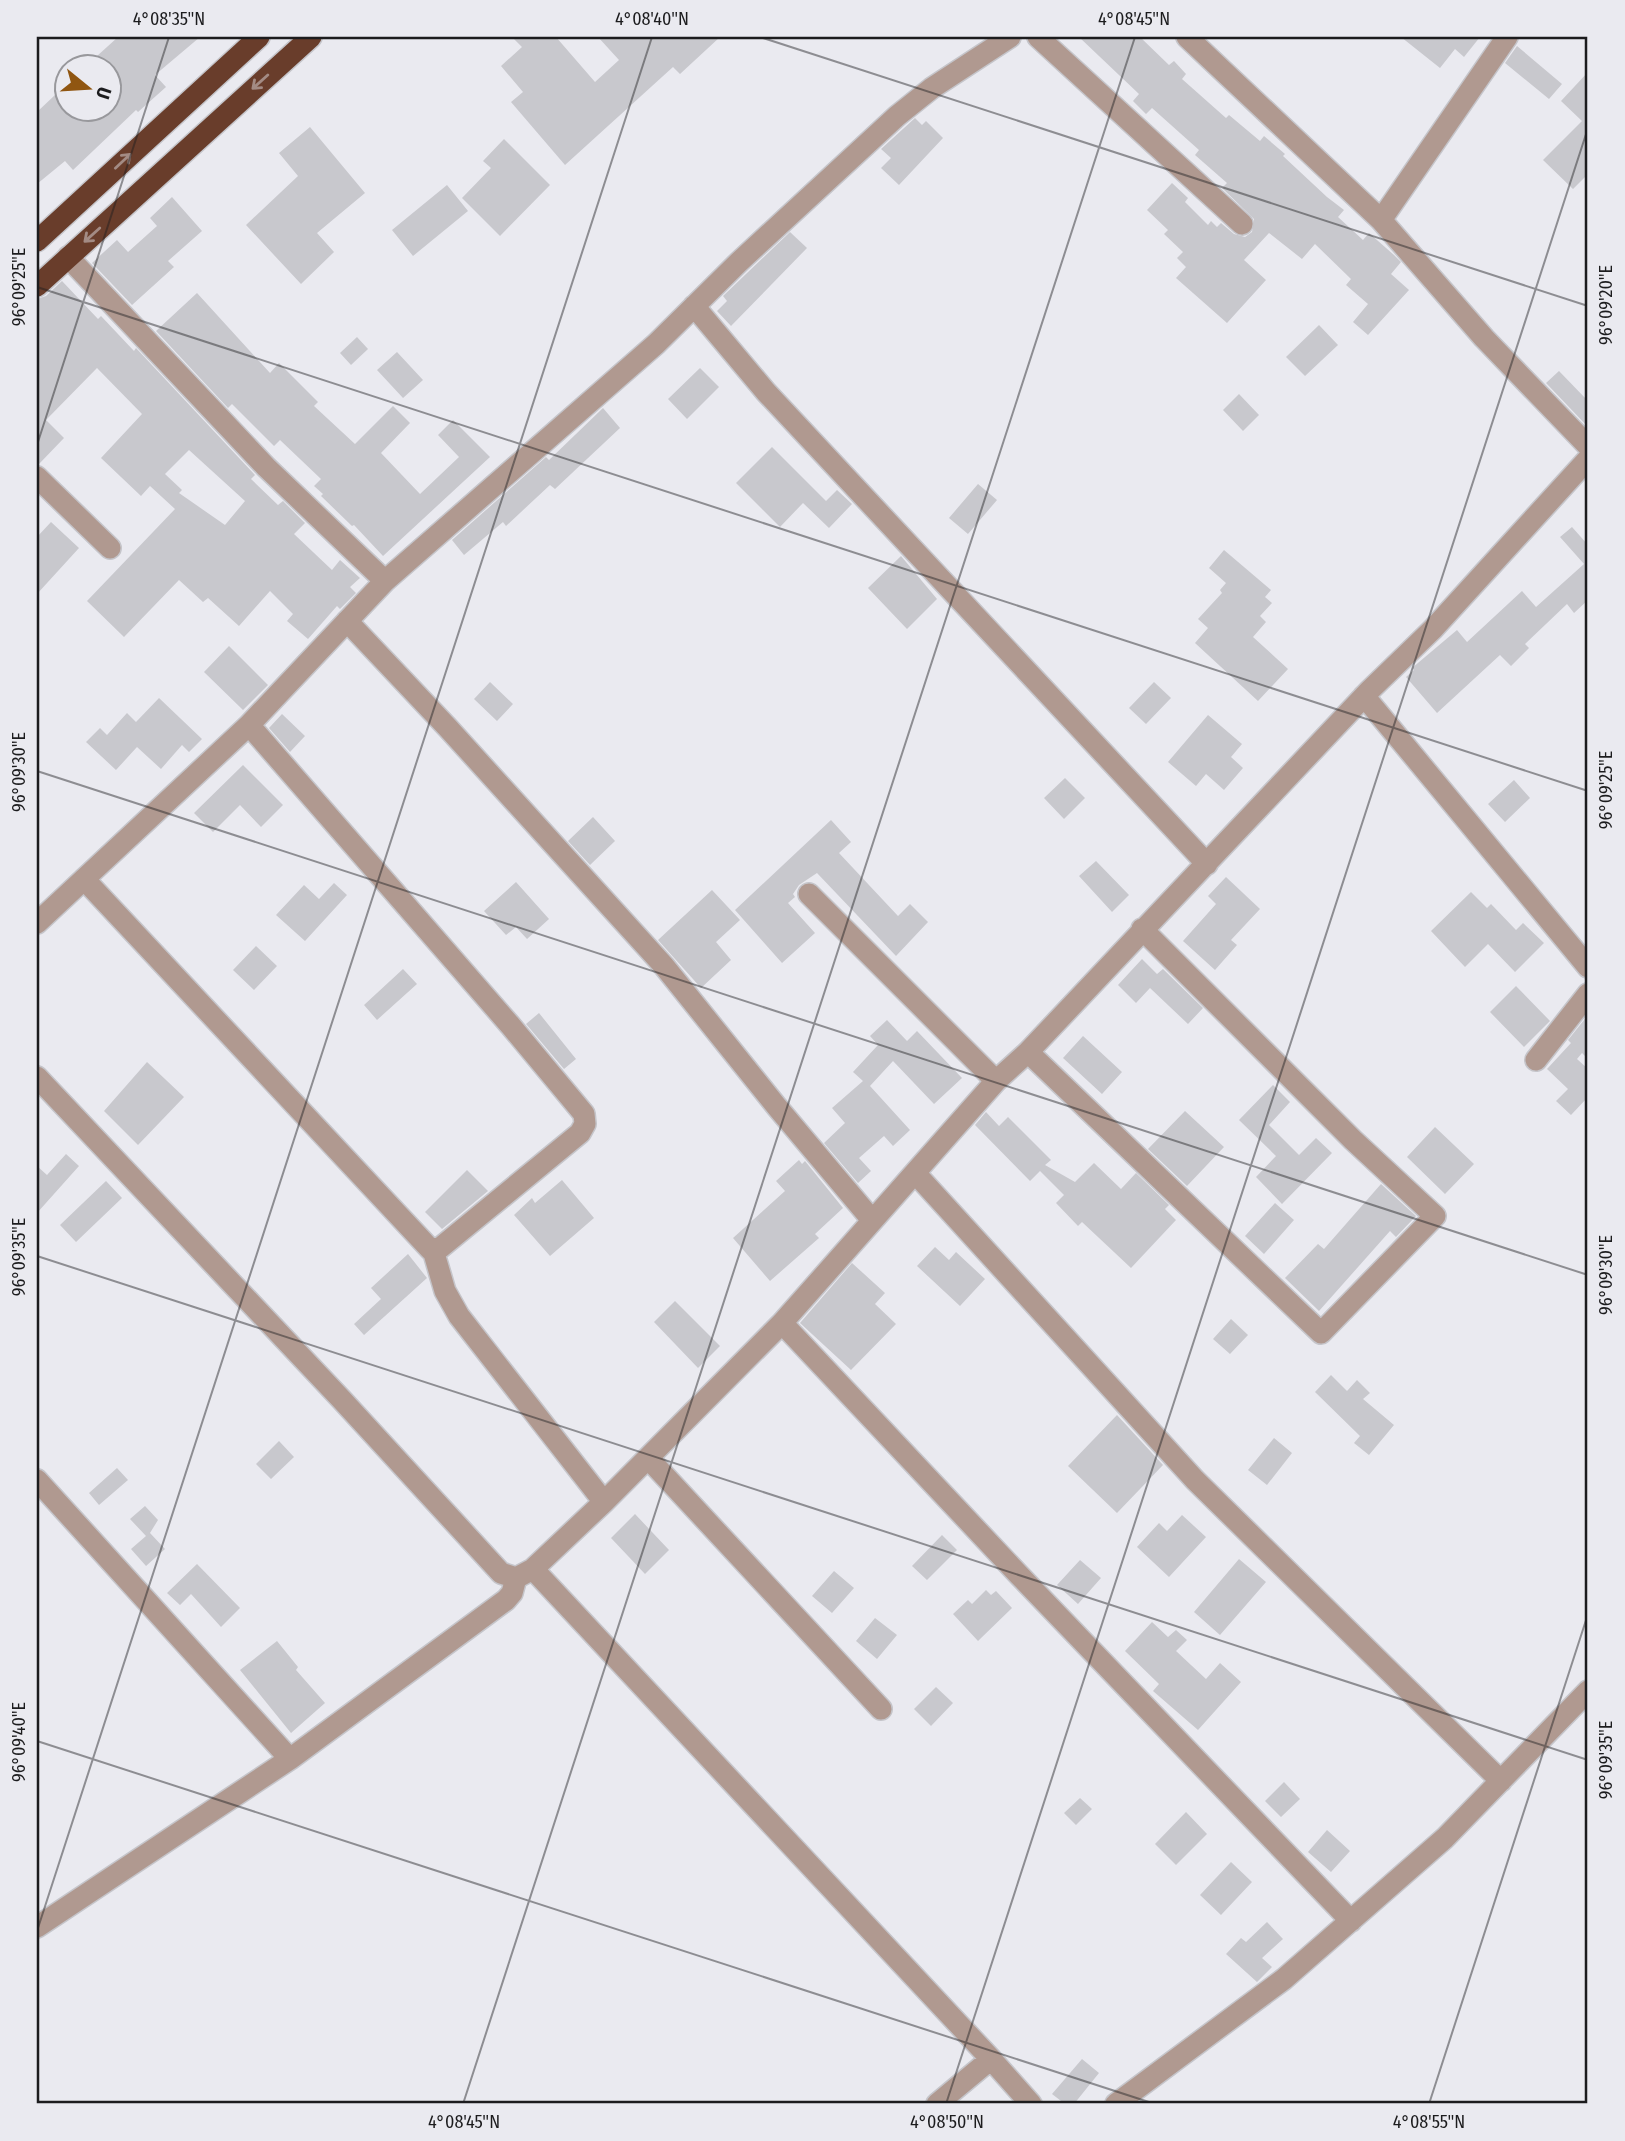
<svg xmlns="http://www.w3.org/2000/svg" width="1625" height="2141" font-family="'Fira Sans Condensed',sans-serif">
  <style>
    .building { fill: #c8c8cd; fill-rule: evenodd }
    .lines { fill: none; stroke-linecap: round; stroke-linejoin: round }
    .minor-casing { stroke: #c5c5ca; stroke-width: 24 }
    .highway-casing { stroke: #c5c5ca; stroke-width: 24 }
    .minor { stroke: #b09990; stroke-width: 21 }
    .highway { stroke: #693d2b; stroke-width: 21 }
    .oneway { stroke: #a38b84 }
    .ticks { fill: none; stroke: #1c1c1e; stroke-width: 2; stroke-opacity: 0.45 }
    .neatline { fill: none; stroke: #1c1c1e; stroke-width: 2.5 }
    .ticks-label { font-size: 18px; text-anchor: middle; fill: #1c1c1e }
  </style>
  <rect width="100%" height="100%" fill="#eaeaf0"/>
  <path class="building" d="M118 37H200L155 75 166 87 138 112 136 110 73 170 65 161 37 184V112L55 95 66 108H108V66H86Z
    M512 37H556L595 82 619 60 598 37H720L680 74 673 67 565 165 511 102 523 92 501 66 522 47Z
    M1079 37H1140L1169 65 1174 61 1186 74 1182 79 1226 118 1229 115 1260 141 1264 136 1285 154 1283 156 1327 197 1344 210 1338 217 1363 240 1369 233 1394 255 1401 262 1391 274 1409 290 1368 335 1353 322 1368 304 1346 285 1351 279 1315 244 1302 259 1269 233 1244 260 1266 280 1227 323 1176 278 1186 267 1177 258 1183 252 1164 234 1168 230 1147 210 1172 183 1188 198 1185 202 1208 225 1211 221 1217 227 1221 223 1234 234 1245 237 1252 232 1254 219 1222 188 1227 183 1195 155 1199 150 1152 108 1146 114 1133 101 1139 94Z
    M1401 37H1480L1464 57 1455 49 1440 68Z
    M1517 46 1562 84 1549 99 1505 63Z
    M1588 72V174L1573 189 1543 160 1582 121 1561 101Z
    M915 118 922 125 926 121 943 138 899 185 881 168 891 158 881 149Z
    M310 127 365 193 317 233 334 252 301 284 246 225 298 176 279 153Z
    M504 139 550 185 500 236 462 198 491 168 483 161Z
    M447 185 468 211 413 256 392 230Z
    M172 197 202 231 168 261 174 267 132 305 92 263 117 240 128 252 157 226 150 218Z
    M790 232 807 248 731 326 717 311 727 301 723 296Z
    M62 281 98 319 101 316 134 351 136 348 255 475 251 479 278 505 283 501 305 523 294 534 332 570 340 560 360 578 350 587 356 593 340 609 337 606 308 639 287 621 293 614 270 591 239 626 208 598 203 602 179 580 124 637 87 601 175 509 150 486 141 496 101 458 142 414 97 368 46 420 64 438 39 464H37V299L46 296ZM189 450 245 501 225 525 179 493 182 490 165 474Z
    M197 293 270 373 279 363 318 402 314 406 355 444 393 406 410 423 381 453 420 494 459 457 438 435 453 420 490 457 383 556 354 525 352 526 321 496 323 494 314 486 321 479 280 440 274 446 232 404 228 408 156 331Z
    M1319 325 1338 345 1305 376 1286 357Z
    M357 337 368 349 351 365 340 353Z
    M397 352 423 380 403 398 377 370Z
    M700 368 719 387 687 419 668 399Z
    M1559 371 1588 401V427L1546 383Z
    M1239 394 1259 415 1243 431 1223 410Z
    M603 408 620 428 555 489 550 485 506 526 503 522 464 555 452 540 546 457 549 460Z
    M772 447 826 501 837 490 852 504 829 528 803 503 780 527 736 483Z
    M978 484 997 500 968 534 949 518Z
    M51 522 79 548 37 594V537Z
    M1572 527 1588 545V600L1574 613 1567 604 1525 644 1529 648 1511 666 1500 655 1437 713 1406 677 1414 670 1412 668 1457 630 1467 642 1522 591 1536 607 1584 564 1560 537Z
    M1224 550 1271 590 1265 597 1272 603 1260 616 1266 622 1253 637 1288 669 1258 701 1195 643 1208 628 1198 619 1222 593 1220 590 1226 583 1209 568Z
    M901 556 937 599 907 629 868 588Z
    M229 646 268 685 243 710 204 672Z
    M490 682 513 704 497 721 474 699Z
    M1154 682 1171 698 1146 724 1129 708Z
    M159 698 202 739 189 752 182 745 161 769 137 747 116 770 86 742 100 728 107 735 127 713 136 722Z
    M282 714 305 736 290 752 269 728Z
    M1208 715 1242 744 1231 757 1243 768 1224 790 1206 774 1196 786 1168 762Z
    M243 765 283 805 261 827 240 805 213 832 194 813Z
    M1065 778 1085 798 1064 819 1044 798Z
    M1514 780 1530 798 1505 822 1488 804Z
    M593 817 615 841 590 865 568 841Z
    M831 820 851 842 839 853 898 916 910 904 928 922 896 956 817 873 799 885 793 894 795 897 788 903 815 933 782 963 735 910Z
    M1096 861 1129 895 1112 912 1079 876Z
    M1226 877 1260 909 1231 940 1237 945 1215 970 1183 941 1216 904 1208 896Z
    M516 882 549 919 527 939 516 927 506 935 484 911Z
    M334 883 347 895 305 941 276 915 304 885 319 899Z
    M712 890 740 920 716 942 731 960 701 988 658 940Z
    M1471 892 1487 908 1491 904 1516 930 1523 923 1544 943 1515 972 1488 944 1465 967 1431 931Z
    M256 946 277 966 254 990 233 970Z
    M1142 959 1157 974 1163 969 1203 1008 1188 1024 1150 988 1136 1003 1118 985Z
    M403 969 417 984 377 1020 364 1005Z
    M1516 986 1550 1021 1524 1047 1490 1012Z
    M539 1013 576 1059 564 1069 526 1024Z
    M1588 1015V1059L1582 1053 1577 1059 1588 1069V1097L1571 1115 1556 1101 1568 1089 1547 1069 1571 1043 1568 1040Z
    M887 1020 907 1041 917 1031 962 1078 934 1104 893 1061 870 1086 910 1130 893 1146 884 1136 859 1158 871 1171 858 1183 824 1143 845 1123 832 1108 863 1081 853 1072 878 1045 870 1036Z
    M1083 1036 1122 1072 1102 1094 1063 1058Z
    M147 1062 184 1097 138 1145 104 1111Z
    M1273 1085 1290 1102 1269 1125 1299 1155 1316 1138 1332 1153 1282 1204 1256 1177 1276 1156 1239 1120Z
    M1185 1111 1224 1147 1187 1186 1148 1149Z
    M986 1112 999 1126 1008 1117 1051 1160 1045 1165 1075 1182 1094 1163 1121 1189 1136 1173 1169 1205 1165 1209 1176 1220 1131 1268 1082 1222 1078 1226 1056 1203 1064 1195 1040 1171 1030 1181 975 1125Z
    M1435 1127 1474 1164 1445 1194 1407 1157Z
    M66 1154 79 1166 37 1213V1166L47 1175Z
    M799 1160 802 1164 805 1161 843 1208 815 1234 819 1238 770 1281 733 1238 785 1191 776 1181Z
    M467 1170 488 1191 442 1229 425 1212Z
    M562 1180 594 1218 550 1256 514 1215 532 1198 535 1203Z
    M106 1181 122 1198 76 1242 60 1225Z
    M1381 1184 1416 1216 1396 1237 1390 1231 1319 1311 1285 1278 1318 1244 1324 1249Z
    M1275 1203 1294 1220 1264 1254 1245 1236Z
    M935 1247 949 1260 956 1252 985 1279 960 1306 917 1266Z
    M408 1254 427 1278 364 1335 354 1324 381 1299 371 1288Z
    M852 1263 885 1293 875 1304 896 1324 851 1370 800 1323Z
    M675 1301 720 1346 698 1368 654 1322Z
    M1231 1319 1248 1335 1230 1354 1213 1339Z
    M1331 1375 1347 1391 1357 1380 1370 1393 1363 1399 1394 1425 1369 1455 1354 1443 1360 1436 1315 1392Z
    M1117 1415 1163 1465 1117 1513 1068 1466Z
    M1274 1438 1292 1453 1267 1485 1248 1470Z
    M279 1441 294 1457 271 1479 256 1464Z
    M117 1468 128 1480 99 1505 89 1493Z
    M145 1506 158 1520 150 1533 165 1549 146 1566 131 1549 146 1536 130 1519Z
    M635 1514 669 1550 645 1574 611 1538Z
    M1182 1515 1206 1537 1169 1577 1137 1547 1159 1523 1167 1531Z
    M942 1535 957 1550 927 1580 912 1566Z
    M1239 1559 1266 1582 1220 1635 1194 1612Z
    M1080 1560 1101 1578 1078 1604 1057 1585Z
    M197 1564 240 1608 221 1627 191 1594 180 1605 167 1593Z
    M834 1571 854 1588 832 1613 812 1596Z
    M986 1590 991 1595 996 1591 1012 1608 978 1641 953 1614 968 1600 972 1604Z
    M875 1618 897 1635 877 1659 856 1641Z
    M1152 1622 1168 1637 1176 1630 1187 1640 1176 1651 1206 1679 1220 1663 1241 1682 1198 1730 1153 1691 1159 1684 1125 1651Z
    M277 1641 298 1667 296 1670 325 1703 291 1733 240 1670Z
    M936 1687 953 1703 931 1726 914 1709Z
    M1284 1782 1300 1799 1281 1817 1265 1801Z
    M1080 1798 1092 1809 1076 1825 1064 1813Z
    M1186 1812 1207 1834 1176 1865 1155 1844Z
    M1327 1830 1350 1851 1331 1872 1308 1852Z
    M1231 1862 1252 1882 1221 1915 1200 1895Z
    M1267 1922 1283 1939 1262 1958 1272 1967 1257 1982 1226 1954 1241 1938 1246 1942Z
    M1082 2059 1099 2073 1074 2104H1065L1052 2094Z"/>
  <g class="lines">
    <g class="minor-casing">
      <path id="minor" d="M1038 37 1242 224
        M1187 37 1381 220 1484 338 1588 446
        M1381 220 1507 37
        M68 257 266 467 385 581
        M694 306 766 392 1207 864
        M37 477 110 548
        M347 621 448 728 664 966 777 1107 872 1220
        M1364 696 1588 967
        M84 879 430 1249 440 1248 580 1133 585 1124 584 1114 510 1025 249 725
        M809 894 996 1081
        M37 923 249 725 385 581 656 344 739 262 897 116 932 88 1010 37
        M1028 1052 1321 1333 1435 1216 1353 1140 1142 929
        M1536 1060 1588 994
        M37 1077 342 1400 501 1573 516 1578 533 1569 604 1502 782 1323 996 1081 1028 1052 1370 690 1433 629 1588 459
        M916 1174 1195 1480 1501 1781
        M433 1250 445 1291 459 1316 604 1502
        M782 1323 1019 1575 1351 1921
        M648 1458 881 1709
        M37 1480 290 1759
        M533 1569 991 2059 1031 2104
        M37 1927 290 1759 506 1600 512 1593 516 1578
        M937 2104 991 2059
        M1116 2104 1284 1979 1445 1838 1588 1691"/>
    </g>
    <g class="highway-casing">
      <path id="highway" d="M37 241 259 37
        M37 286 311 37"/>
    </g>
    <use href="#minor" class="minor"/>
    <use href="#highway" class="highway"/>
  </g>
  <defs><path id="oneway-shaft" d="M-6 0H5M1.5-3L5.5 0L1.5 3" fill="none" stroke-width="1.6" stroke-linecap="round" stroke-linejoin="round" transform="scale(1.75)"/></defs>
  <g class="oneway">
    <use href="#oneway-shaft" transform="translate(260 82) rotate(138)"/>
    <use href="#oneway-shaft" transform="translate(123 161) rotate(-43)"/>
    <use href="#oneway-shaft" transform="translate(92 235) rotate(138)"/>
  </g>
  <path class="ticks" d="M760 37 1588 306M37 287 1588 791M37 445 169 37M37 771 1588 1275M37 1256 1588 1760M37 1741 1155 2104M37 1931 652 37M463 2104 1135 37M946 2104 1588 128M1429 2104 1588 1614"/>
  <rect width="1625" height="2141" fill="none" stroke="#eaeaf0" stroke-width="77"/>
  <g transform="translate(88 88) rotate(108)"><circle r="33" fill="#eaeaf0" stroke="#98989c" stroke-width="2"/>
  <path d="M0-5L12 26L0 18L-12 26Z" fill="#905611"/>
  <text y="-10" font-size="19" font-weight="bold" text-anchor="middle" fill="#1c1c1e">U</text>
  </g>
  <rect x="38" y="38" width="1548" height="2064" class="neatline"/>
  <g class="ticks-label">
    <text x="169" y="25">4°08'35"N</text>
    <text x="652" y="25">4°08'40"N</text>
    <text x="1134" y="25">4°08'45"N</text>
    <text transform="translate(19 287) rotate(-90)" y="6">96°09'25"E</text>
    <text transform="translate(1606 305) rotate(-90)" y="6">96°09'20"E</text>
    <text transform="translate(19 772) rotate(-90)" y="6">96°09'30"E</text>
    <text transform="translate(1606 790) rotate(-90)" y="6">96°09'25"E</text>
    <text transform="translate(19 1257) rotate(-90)" y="6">96°09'35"E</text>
    <text transform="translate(1606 1275) rotate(-90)" y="6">96°09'30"E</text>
    <text transform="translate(19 1742) rotate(-90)" y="6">96°09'40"E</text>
    <text transform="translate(1606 1760) rotate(-90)" y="6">96°09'35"E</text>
    <text x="464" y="2128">4°08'45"N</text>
    <text x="947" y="2128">4°08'50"N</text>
    <text x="1429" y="2128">4°08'55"N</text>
  </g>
</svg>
